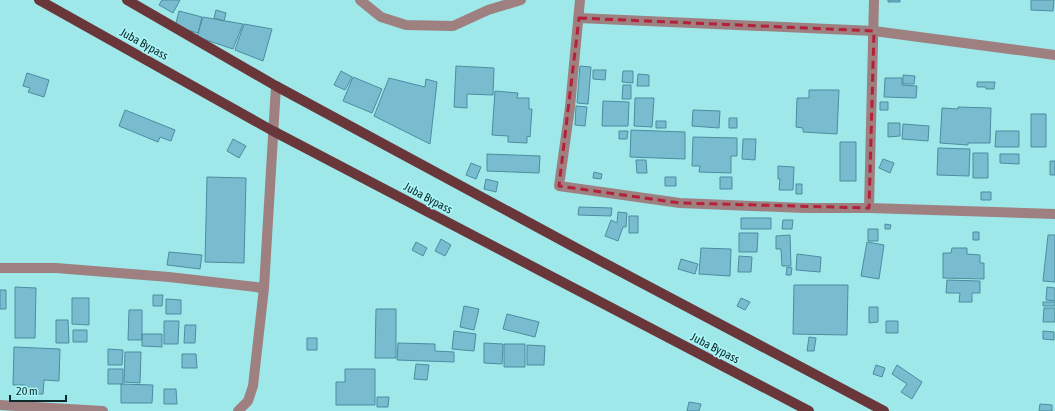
<svg xmlns="http://www.w3.org/2000/svg" width="1055" height="411" font-family="'Asap Condensed',sans-serif">
  <style>
    .building { fill: #79bccf; stroke: #4b8da0 }
    .lines { fill: none; stroke-linecap: round; stroke-linejoin: round }
    .minor { stroke: #9e8080; stroke-width: 10 }
    .major { stroke: #693739; stroke-width: 10 }
    .marked { fill: none; stroke: #b3213b; stroke-width: 3; stroke-dasharray: 8 5; stroke-linejoin: round }
    .labels { text-anchor: middle; stroke-width: 3.5; stroke-linejoin: round; paint-order: stroke }
    .street-label { font-size: 12px; fill: #0b2a2b; stroke: #abf5f7 }
  </style>
  <rect width="100%" height="100%" fill="#9ee8ea"/>
  <path class="building" d="M162 0H180L173 13 159 5Z
    M888 0H900V2H888Z
    M1031 0H1054L1053 11 1031 10Z
    M216 10 226 13 224 21 214 18Z
    M179 11 202 17 198 33 175 27Z
    M203 17 243 24 233 49 197 37Z
    M244 24 272 29 263 61 235 50Z
    M456 66 494 68 493 95 467 94V108L454 107Z
    M580 66 591 67 588 104 577 103Z
    M593 70H606L605 80 593 79Z
    M341 71 352 77 345 90 334 85Z
    M623 71H633V83L622 82Z
    M27 73 49 80 44 97 28 92 30 88 23 86Z
    M638 74 649 75V86H637Z
    M903 75 915 76 914 84H903Z
    M353 77 382 89 372 113 343 101Z
    M389 78 425 87 426 79 437 82 430 144 374 116Z
    M885 78H902V85L917 86 916 98 884 97Z
    M977 82H995L994 89H986V87H977Z
    M623 85H631V99H622Z
    M809 90H839L837 134 803 132V128L796 127 797 98H809Z
    M495 91 518 93 517 98H529V109H532L530 137 527 136V143L508 142V136L492 135Z
    M635 98H654L652 127 634 126Z
    M603 101 629 102 628 126H602Z
    M880 102H888V110H880Z
    M576 106 587 107 585 126 575 125Z
    M958 107 991 108 990 143H968V145L940 143 942 108 958 109Z
    M125 110 175 130 171 141 160 137 158 142 119 126Z
    M693 110 720 111 719 128 692 126Z
    M1031 114H1046V147H1031Z
    M729 118H737V128H729Z
    M656 121H666V128H656Z
    M888 123H900V136L888 137Z
    M903 124 929 126 928 141 902 139Z
    M631 130 685 132V159L630 157Z
    M619 131H628L627 139H619Z
    M996 131H1019V147H995Z
    M693 137 737 138V156H731V173L699 172 700 166H692Z
    M233 139 246 146 239 158 227 151Z
    M743 139H756L755 160 742 159Z
    M840 142H856V181H840Z
    M938 148 970 149 969 176 937 175Z
    M973 153H988V178H973Z
    M487 154 540 156 539 173 487 171Z
    M1000 154H1019V164L1000 163Z
    M883 159 894 163 890 173 879 168Z
    M636 160H646L647 173H637Z
    M1050 161H1055V175H1050Z
    M471 163 481 167 476 179 466 175Z
    M778 166 794 167 793 190H779L780 179H778Z
    M594 172 602 174 601 179 593 178Z
    M207 177 246 178 244 263 205 262Z
    M665 177H676V186H665Z
    M720 177H732V189H720Z
    M486 179 498 182 496 192 484 189Z
    M796 184H802V194H796Z
    M981 192H991V200H981Z
    M579 207 612 208 611 216 578 215Z
    M618 212 627 213 626 227H623L618 241 605 236 611 220 617 223Z
    M629 216H638V233H629Z
    M741 218H771V229H741Z
    M783 220H793L792 229H782Z
    M885 224 891 225 890 229H885Z
    M868 229H878V241H868Z
    M973 232H979V240H973Z
    M739 233H758L757 252H739Z
    M790 235 791 266H782L781 249H776V236Z
    M1048 235H1055V282L1043 281Z
    M441 239 451 245 445 256 435 251Z
    M416 242 427 248 423 256 412 250Z
    M867 242 884 245 879 279 861 276Z
    M701 248 731 249 730 276 699 274Z
    M952 248H967V254L980 255V263H984V279L943 278V253H951Z
    M169 252 202 255 200 269 167 265Z
    M797 254 821 257 820 272 796 270Z
    M739 256 752 257 751 272H738Z
    M681 259 698 264 695 274 678 269Z
    M787 267 792 268 791 275H786Z
    M947 280 980 281V293H972V302H959L960 293H946Z
    M794 285H848L847 335 793 334Z
    M15 287 36 288 35 338H15Z
    M1047 287 1055 288V301L1046 300Z
    M0 290H6V309H0Z
    M153 295H163L162 306H153Z
    M72 298H89V325L72 324Z
    M741 298 750 302 745 310 737 306Z
    M166 299 181 300V314H166Z
    M1043 302H1055V306H1043Z
    M464 306 479 309 474 330 460 327Z
    M869 307H878V322L869 323Z
    M1044 308H1055V322H1043Z
    M376 309H396V358H375Z
    M129 310H142V340H128Z
    M507 314 539 322 535 337 503 329Z
    M56 320H68L69 343H56Z
    M164 321H179L178 344H164Z
    M886 321H898V333H886Z
    M185 325H196L195 343H184Z
    M73 330H87V342H73Z
    M454 331 476 334 474 351 452 349Z
    M1043 331 1054 332V340L1043 339Z
    M142 334H162V347L142 346Z
    M809 337 816 338 814 351H807Z
    M307 338H317V350H307Z
    M398 343 435 344V351L454 352V362L397 360Z
    M484 343 503 344 502 364 484 363Z
    M504 344H525V367H504Z
    M527 345 545 346 544 365H527Z
    M14 347 60 349 59 381 44 380 43 394H25V385H13Z
    M108 349 123 350 122 365H108Z
    M125 352H141L140 383 124 382Z
    M182 354H196L197 368H182Z
    M416 364 429 365 427 380 414 379Z
    M876 365 885 368 882 377 873 374Z
    M897 365 922 382 912 399 901 392 907 384 892 374Z
    M108 369H123V384H108Z
    M345 369H375V405H336V382H345Z
    M121 384 153 385 152 403H121Z
    M164 389H176L177 404H164Z
    M377 397H389L388 407H377Z
    M689 402 701 404 699 411H687Z
    M1040 404 1052 405V411H1039Z"/>
  <g class="lines">
    <path class="minor" d="M360 0 381 17 406 25 453 26 488 10 521 0
      M580 0 570 107 559 186 680 203 804 208H869L874 0
      M579 18 874 31 1055 55
      M869 208 1055 214
      M0 268H56L169 277 264 288
      M0 405 103 411
      M238 411 248 401 253 386 264 288 276 86"/>
    <path class="major" d="M39 0 273 131 809 411
      M127 0 276 86 576 248 884 411"/>
  </g>
  <path class="marked" d="M579 18 874 31 869 208 680 203 559 186Z"/>
  <g class="labels">
    <g class="street-label">
      <text transform="translate(144 44) rotate(29)" y="4">Juba Bypass</text>
      <text transform="translate(428 198) rotate(28)" y="4">Juba Bypass</text>
      <text transform="translate(715 348) rotate(27)" y="4">Juba Bypass</text>
    </g>
  </g>
  <path d="M10 395v6h56v-6" fill="none" stroke="#0b2a2b" stroke-width="2"/>
  <text x="16" y="395" font-size="12" fill="#0b2a2b" stroke="#abf5f7" stroke-width="3" paint-order="stroke">20 m</text>
</svg>
